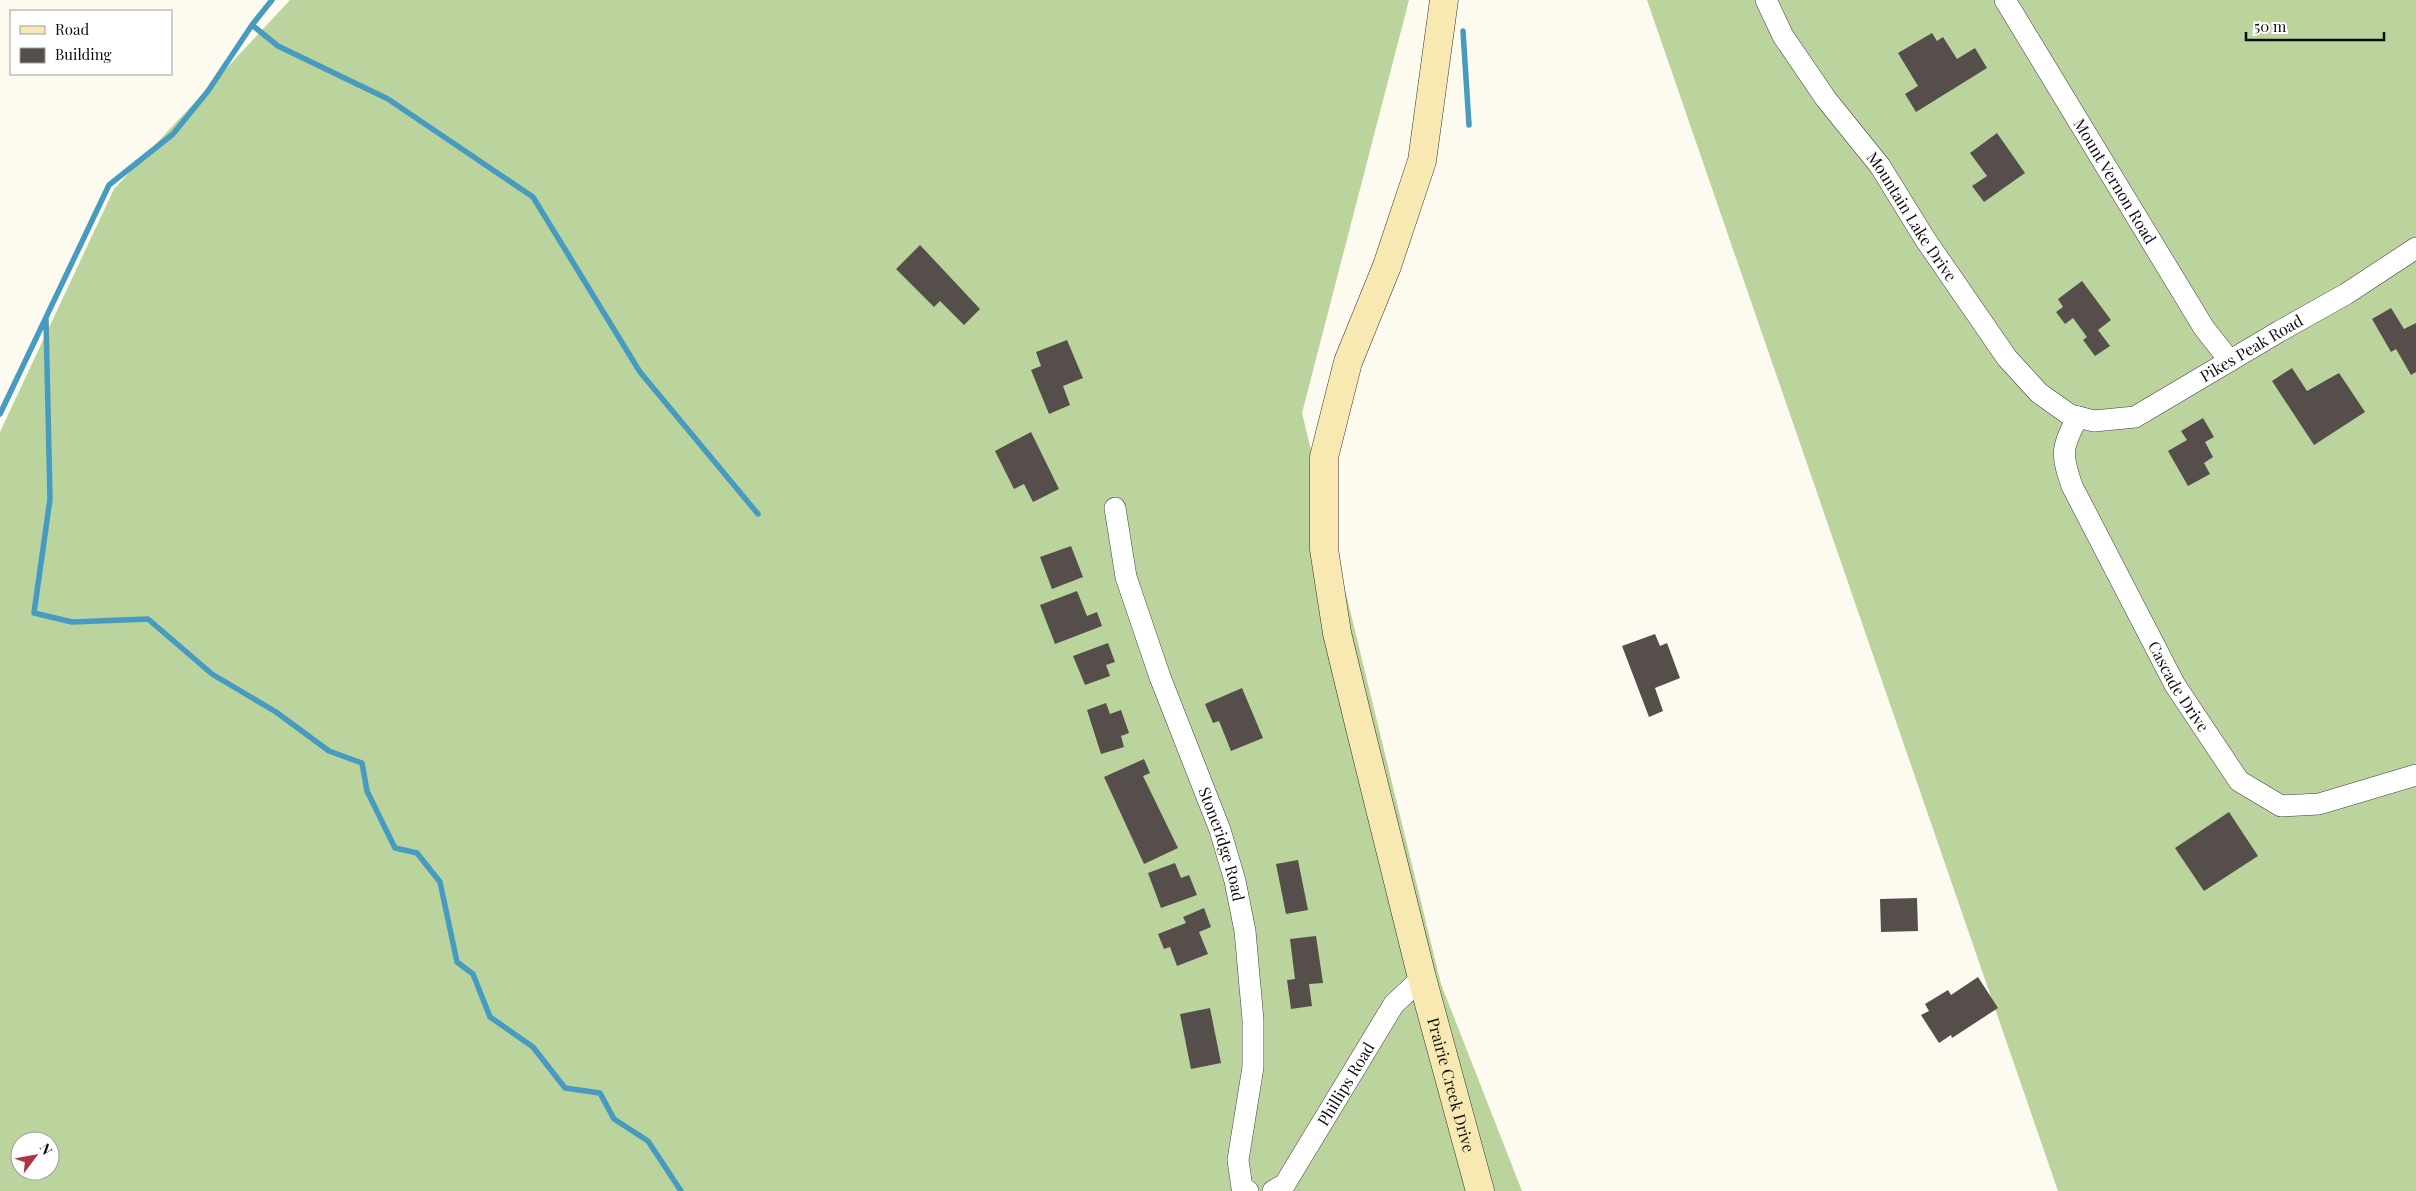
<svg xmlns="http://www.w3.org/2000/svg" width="2416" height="1191" font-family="'Playfair Display',serif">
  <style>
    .forest { fill: #bbd49d; fill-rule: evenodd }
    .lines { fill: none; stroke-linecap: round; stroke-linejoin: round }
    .stream { stroke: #479ac0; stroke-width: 5.5 }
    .building { fill: #554e4b }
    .street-casing { stroke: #404040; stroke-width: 22 }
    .secondary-casing { stroke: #2f2f2f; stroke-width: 29 }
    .street { stroke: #fff; stroke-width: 21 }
    .secondary { stroke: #f7e9b1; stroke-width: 28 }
    .labels { text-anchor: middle; stroke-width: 5; stroke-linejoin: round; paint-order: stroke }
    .street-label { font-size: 16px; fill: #0d0d0d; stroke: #fff }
  </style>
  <rect width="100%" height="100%" fill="#fdfaf0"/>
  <path class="forest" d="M290 0H1409L1302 413 1441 984 1522 1191H0V432L114 189ZM20 1141H50V1171H20Z
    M1647 0H2416V1191H2058Z"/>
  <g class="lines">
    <path class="stream" d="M252 25 278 46 388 99 533 197 640 372 758 514
      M1463 31 1469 125
      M46 320 50 499 34 613 72 622 148 619 212 674 276 712 329 751 362 763 367 791 395 848 417 853 440 882 457 962 473 974 490 1017 533 1047 565 1088 600 1093 614 1119 648 1141 681 1191
      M0 414 109 185 173 134 208 91 252 25 272 0"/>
  </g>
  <path class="building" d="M1932 33 1937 41 1943 37 1957 59 1975 48 1987 68 1916 112 1905 94 1918 86 1898 53Z
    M1997 133 2025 173 1984 202 1972 186 1987 176 1970 153Z
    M920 245 980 309 964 325 940 301 934 307 896 269Z
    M2082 281 2111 320 2098 330 2110 346 2095 356 2083 340 2087 337 2073 318 2065 324 2056 312 2063 307 2058 299Z
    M2391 308 2404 329 2416 323V372L2411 375 2396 349 2391 352 2372 319Z
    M1067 340 1083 378 1063 386 1070 405 1049 414 1031 370 1041 366 1036 352Z
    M2292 368 2307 391 2339 373 2365 412 2314 445 2272 381Z
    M2203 418 2214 437 2205 442 2213 457 2204 463 2210 474 2188 486 2168 451 2187 440 2181 431Z
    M1031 432 1059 489 1033 502 1024 484 1014 489 995 451Z
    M1071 546 1083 577 1052 589 1040 557Z
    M1077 591 1087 616 1097 612 1102 626 1055 644 1040 605Z
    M1655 634 1660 646 1667 643 1680 678 1655 688 1663 711 1649 717 1622 646Z
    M1108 643 1115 662 1106 665 1110 676 1085 685 1073 656Z
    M1242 688 1263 738 1231 751 1219 721 1213 723 1205 704Z
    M1106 703 1110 714 1121 710 1129 733 1121 736 1124 747 1101 754 1087 710Z
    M1144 759 1150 773 1143 776 1178 848 1144 864 1104 777Z
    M2229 812 2258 856 2204 891 2175 848Z
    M1298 860 1308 910 1286 914 1276 864Z
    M1175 863 1181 878 1189 875 1197 895 1161 908 1148 873Z
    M1917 898 1918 931 1881 932 1880 899Z
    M1204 908 1211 927 1199 932 1208 954 1177 966 1170 947 1164 949 1158 934 1186 923 1183 917Z
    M1316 936 1323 983 1309 984 1312 1006 1291 1009 1287 980 1295 979 1290 939Z
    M1978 977 1998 1008 1952 1038 1951 1035 1939 1043 1921 1015 1929 1011 1925 1004 1948 990 1951 995Z
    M1210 1008 1221 1063 1191 1069 1180 1014Z"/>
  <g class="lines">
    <g class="street-casing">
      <g id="street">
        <path id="s1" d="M1766 0 1783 36 1826 99 1880 166 1925 239 2007 358 2039 393 2070 415 2094 421 2135 417 2280 331 2346 294 2416 248"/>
        <path id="s2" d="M2005 0 2204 328 2230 361"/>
        <path id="s3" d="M2078 417C2061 448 2061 454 2072 486L2175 685 2239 781 2281 806 2319 804 2416 775"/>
        <path id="s4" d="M1115 508 1126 577 1160 677 1220 830 1235 881 1245 931 1253 1020V1067L1238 1160 1242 1188 1248 1191"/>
        <path id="s5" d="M1273 1191 1285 1184 1394 1004 1422 978"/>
      </g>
    </g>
    <g class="secondary-casing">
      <g id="secondary">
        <path id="s6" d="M1444 0 1422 161 1387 266 1348 362 1324 457V549L1337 633 1359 724 1422 978 1480 1191"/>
      </g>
    </g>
    <use href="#street" class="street"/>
    <use href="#secondary" class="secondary"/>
  </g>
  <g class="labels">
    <g class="street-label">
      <text dy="6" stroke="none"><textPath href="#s2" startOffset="212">Mount Vernon Road</textPath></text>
      <text dy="6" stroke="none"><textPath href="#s1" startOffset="262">Mountain Lake Drive</textPath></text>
      <text dy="6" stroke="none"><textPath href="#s1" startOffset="719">Pikes Peak Road</textPath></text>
      <text dy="6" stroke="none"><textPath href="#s3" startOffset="300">Cascade Drive</textPath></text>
      <text dy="6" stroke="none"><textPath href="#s4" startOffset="354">Stoneridge Road</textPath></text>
      <text dy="6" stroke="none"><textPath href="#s5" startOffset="131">Phillips Road</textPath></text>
      <text dy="6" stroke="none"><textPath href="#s6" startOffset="1118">Prairie Creek Drive</textPath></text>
    </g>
  </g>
  <rect x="10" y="10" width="162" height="65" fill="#ffffff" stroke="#9e9e9e"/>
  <rect x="20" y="26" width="25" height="8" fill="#f7e9b1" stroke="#9e9e9e"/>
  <text x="55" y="35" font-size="15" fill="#0d0d0d">Road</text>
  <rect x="20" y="48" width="25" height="15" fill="#554e4b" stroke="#9e9e9e"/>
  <text x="55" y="60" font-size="15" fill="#0d0d0d">Building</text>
  <g transform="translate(35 1156) rotate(58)"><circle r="24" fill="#ffffff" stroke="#9e9e9e"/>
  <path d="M0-4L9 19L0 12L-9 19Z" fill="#b03344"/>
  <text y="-8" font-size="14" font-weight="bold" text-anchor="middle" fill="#0d0d0d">N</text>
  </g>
  <path d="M2246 32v8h138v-8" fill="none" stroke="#0d0d0d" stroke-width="2.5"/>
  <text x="2254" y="32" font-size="15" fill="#0d0d0d" stroke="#ffffff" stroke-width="4" paint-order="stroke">50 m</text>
</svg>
